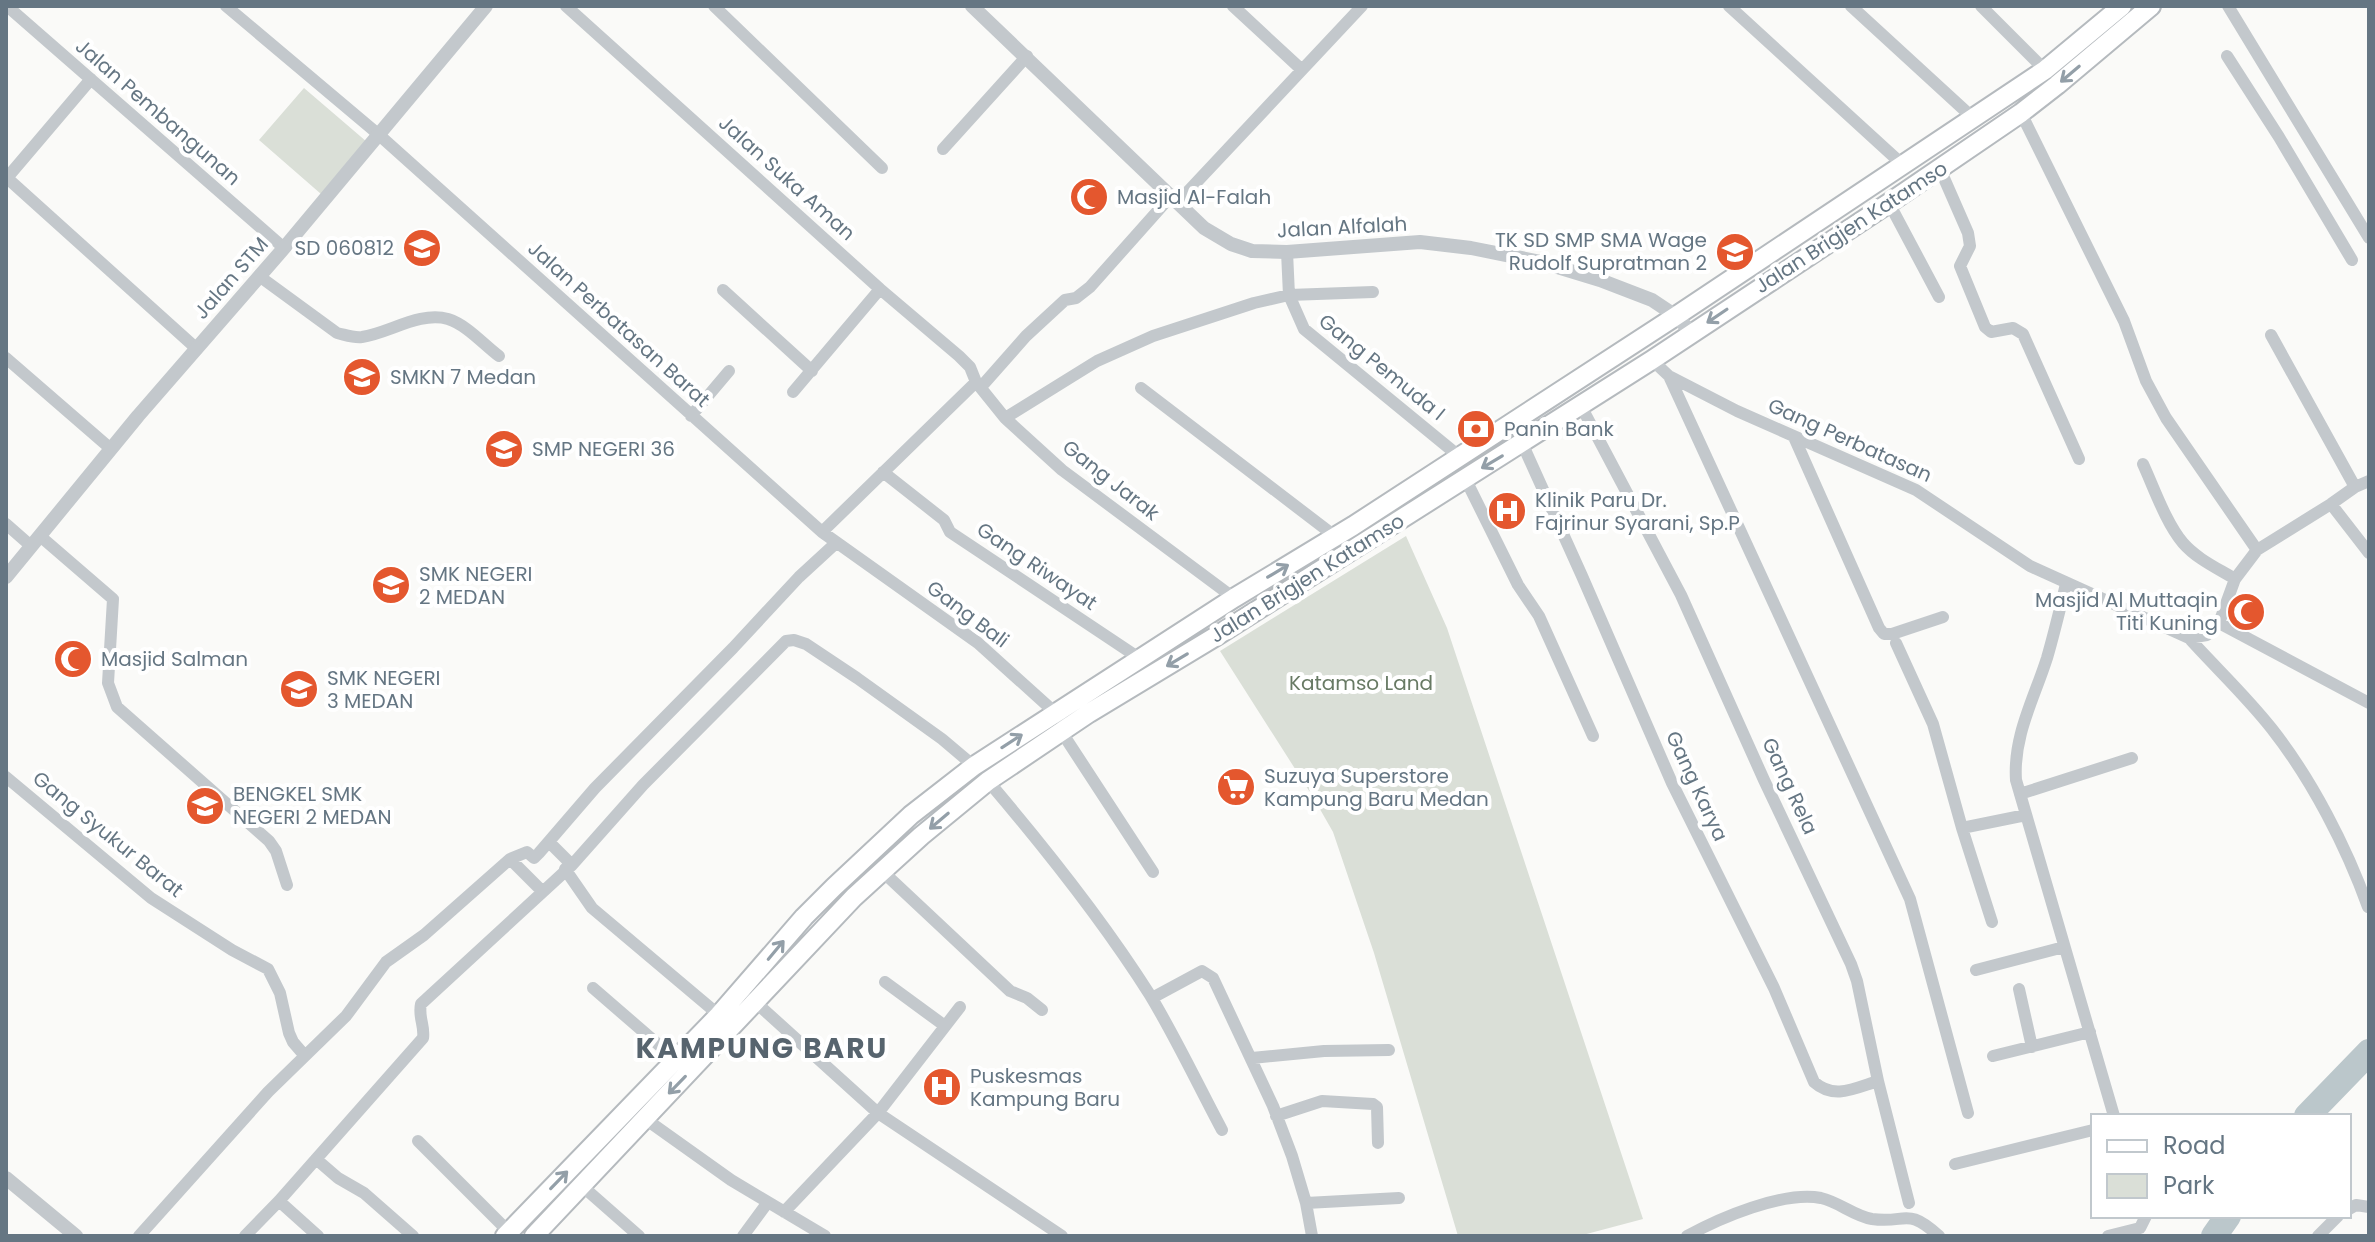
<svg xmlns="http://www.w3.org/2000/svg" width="2375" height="1242" font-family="Poppins,sans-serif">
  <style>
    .green { fill: #dadfd7 }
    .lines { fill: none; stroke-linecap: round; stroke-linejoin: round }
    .river { stroke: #bbc7cb; stroke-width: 26 }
    .primary-casing { stroke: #b5babe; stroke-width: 22 }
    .minor { stroke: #c3c8cc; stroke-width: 12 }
    .tertiary { stroke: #c3c8cc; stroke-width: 14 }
    .primary { stroke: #fff; stroke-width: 18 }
    .oneway { stroke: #939fa8 }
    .labels { text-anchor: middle; stroke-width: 8; stroke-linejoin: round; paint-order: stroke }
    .street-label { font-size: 20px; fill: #657683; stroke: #fff }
    .poi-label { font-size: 20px; fill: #657683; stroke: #fff; text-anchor: start }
    .park-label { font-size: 20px; fill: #687a64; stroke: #fff }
    .district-label { font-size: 28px; font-weight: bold; letter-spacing: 2px; fill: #57646e; stroke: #fff }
  </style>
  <rect width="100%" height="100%" fill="#fafaf8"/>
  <path class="green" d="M304 88 367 142 321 194 259 140Z
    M1406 536 1447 628 1643 1219 1579 1236H1458L1374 953 1333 832 1313 797 1220 651Z"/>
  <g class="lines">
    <path class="river" d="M2307 1116 2369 1052
      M2214 1236 2228 1216"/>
    <g class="primary-casing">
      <path id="primary" d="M505 1236 719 1015 804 917 834 887 911 815 974 766 1234 598 1353 526 1676 316 2045 70 2122 6
        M534 1236 854 897 921 836 988 781 1089 713 1218 635 1652 360 1889 203 2021 113 2057 85 2151 6"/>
    </g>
    <path class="minor" d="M7 6 284 248
      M226 6 378 134 822 532 978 643 1060 717
      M566 6 880 289 959 356 970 367 976 382 1005 418 1062 470 1234 598
      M714 6 882 168
      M1233 6 1302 70
      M1729 6 1903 165
      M1851 6 1972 117
      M1981 6 2045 70
      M2228 6 2369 238
      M2227 56 2279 137 2352 260
      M2021 113 2124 321 2146 381 2166 418 2257 550
      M943 149 1027 56
      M1940 169 1968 233 1970 246 1960 266 1985 327 1991 332 2013 328 2023 334 2079 459
      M6 177 197 349
      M6 179 91 79
      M1178 202 1362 6
      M1889 203 1939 297
      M1287 252 1289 295 1304 329 1460 457
      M259 276 337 333C346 335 353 338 362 337 389 333 420 311 448 319 467 325 483 344 499 356
      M723 290 812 371
      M2271 335 2355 487
      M6 358 111 449
      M1652 360 1669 376 1737 411 1916 490 2030 566 2189 638 2207 635 2219 623 2369 703
      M1669 376 1910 899 1968 1113
      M981 387 1026 336 1065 300 1076 298 1090 287 1171 196
      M1141 388 1336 537
      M793 392 880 289
      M1581 406 1681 595 1764 780 1851 964 1857 981 1878 1081 1909 1203
      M691 416 729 371
      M1005 418 1097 361 1153 336 1254 303 1289 295 1373 292
      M1794 437 1879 628 1884 634H1892L1943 617
      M1522 443 1582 576 1672 783 1774 988 1814 1082C1834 1100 1855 1088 1878 1081
      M2143 464C2154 488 2166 523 2183 543 2197 559 2217 568 2235 579
      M883 472 944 520 950 532 1139 658
      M1465 478 1518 585 1539 616 1593 736
      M2331 504 2369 553
      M6 524 31 546
      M822 532 976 382
      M40 536 113 599 108 683 117 707 269 841 276 851 287 885
      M2066 584C2060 609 2054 634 2047 658 2034 699 2013 736 2016 780L2114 1116
      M2219 623 2235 579 2257 550 2331 504 2355 487 2369 481
      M2189 638C2216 668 2247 697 2272 729 2312 780 2346 846 2368 907
      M1896 643 1933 724 1962 828 2026 815
      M1061 731 1153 872
      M6 777 151 898 232 950 268 969 280 993 289 1033 293 1042 305 1056
      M988 781C1046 849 1102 919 1150 995 1176 1038 1198 1085 1222 1130
      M2020 794 2132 758
      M1962 828 1992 922
      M549 842 572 865
      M510 859 542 891
      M565 869 592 908 719 1015
      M882 871 1010 991 1027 998 1042 1010
      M1976 970 2064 947
      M885 982 945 1026
      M593 988 675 1059
      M2019 989 2032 1047
      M1152 998 1202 971 1213 978 1273 1106 1292 1156 1306 1203 1312 1236
      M752 999 878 1113 1062 1236
      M1993 1056 2090 1032
      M1252 1058 1324 1051 1389 1050
      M1276 1116 1322 1101 1373 1104 1377 1107 1378 1143
      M644 1118 731 1180 825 1236
      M418 1141 509 1232
      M316 1159 338 1178 364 1193 413 1236
      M1955 1164 2093 1130
      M581 1185 639 1236
      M279 1201 318 1236
      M1306 1203 1399 1198
      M2349 1209 2356 1205 2369 1207
      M784 1212 878 1113 960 1007
      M139 1236 268 1092 346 1016 386 962 424 935 510 859 527 852 534 858 539 853 595 788 733 648 799 577 836 543
      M245 1236 279 1201 423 1038C425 1026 418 1017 421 1004L572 865 643 785 786 641 794 640 806 644 857 678 942 739 974 766
      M743 1236 768 1202
      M1687 1236C1720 1218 1782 1191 1821 1198 1839 1202 1854 1216 1872 1219 1907 1224 1906 1206 1939 1236
      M2108 1236 2140 1228 2146 1216
      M2318 1236 2338 1216"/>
    <path class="tertiary" d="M972 6 1204 228 1231 244 1252 251 1287 252 1420 242 1471 248 1541 262 1600 280 1652 300 1676 316 1692 333
      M6 577 138 416 284 248 486 6
      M6 1178 76 1236"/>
    <use href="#primary" class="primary"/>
  </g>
  <defs><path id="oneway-shaft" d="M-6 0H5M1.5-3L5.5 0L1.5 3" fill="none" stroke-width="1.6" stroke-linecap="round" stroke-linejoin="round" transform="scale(2)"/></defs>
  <g class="oneway">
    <use href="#oneway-shaft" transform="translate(2070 74) rotate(140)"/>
    <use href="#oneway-shaft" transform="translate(1717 316) rotate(146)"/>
    <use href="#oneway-shaft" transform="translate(1492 462) rotate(149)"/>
    <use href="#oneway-shaft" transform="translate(1278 571) rotate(-31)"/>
    <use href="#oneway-shaft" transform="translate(1177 660) rotate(149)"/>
    <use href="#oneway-shaft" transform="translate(1012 741) rotate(-33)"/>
    <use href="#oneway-shaft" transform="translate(939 821) rotate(140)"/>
    <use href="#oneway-shaft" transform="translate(776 950) rotate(-50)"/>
    <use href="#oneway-shaft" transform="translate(677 1085) rotate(134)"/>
    <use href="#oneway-shaft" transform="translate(559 1180) rotate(-46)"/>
  </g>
  <defs>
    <g id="mosque-disc" transform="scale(2)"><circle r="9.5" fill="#e4572e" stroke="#fff"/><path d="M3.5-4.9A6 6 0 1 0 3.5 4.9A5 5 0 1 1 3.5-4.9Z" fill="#fff"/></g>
    <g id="school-disc" transform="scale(2)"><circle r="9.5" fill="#e4572e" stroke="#fff"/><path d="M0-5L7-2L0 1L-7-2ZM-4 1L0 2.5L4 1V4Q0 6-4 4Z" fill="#fff"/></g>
    <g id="bank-disc" transform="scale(2)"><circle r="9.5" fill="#e4572e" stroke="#fff"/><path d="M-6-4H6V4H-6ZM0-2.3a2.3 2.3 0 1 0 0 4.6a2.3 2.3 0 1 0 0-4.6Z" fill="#fff"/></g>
    <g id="hospital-disc" transform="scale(2)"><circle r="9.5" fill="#e4572e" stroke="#fff"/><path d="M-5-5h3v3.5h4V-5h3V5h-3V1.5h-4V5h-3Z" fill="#fff"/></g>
    <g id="supermarket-disc" transform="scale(2)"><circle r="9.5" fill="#e4572e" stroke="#fff"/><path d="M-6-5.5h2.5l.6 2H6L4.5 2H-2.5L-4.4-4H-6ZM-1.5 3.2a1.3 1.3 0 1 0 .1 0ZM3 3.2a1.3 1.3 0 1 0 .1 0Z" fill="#fff"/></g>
  </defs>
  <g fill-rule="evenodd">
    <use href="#mosque-disc" x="1089" y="197"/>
    <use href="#school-disc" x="422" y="248"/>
    <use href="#school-disc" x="1735" y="252"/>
    <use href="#school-disc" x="362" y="377"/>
    <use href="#bank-disc" x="1476" y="429"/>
    <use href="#school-disc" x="504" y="449"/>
    <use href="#hospital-disc" x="1507" y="511"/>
    <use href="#school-disc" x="391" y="585"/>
    <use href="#mosque-disc" x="2246" y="612"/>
    <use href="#mosque-disc" x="73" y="659"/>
    <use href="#school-disc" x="299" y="689"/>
    <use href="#supermarket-disc" x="1236" y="787"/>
    <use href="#school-disc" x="205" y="806"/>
    <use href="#hospital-disc" x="942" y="1087"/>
  </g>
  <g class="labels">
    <g class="street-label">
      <text transform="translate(158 112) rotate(41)" y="7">Jalan Pembangunan</text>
      <text transform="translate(787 178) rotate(42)" y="7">Jalan Suka Aman</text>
      <text transform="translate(1342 227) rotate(-3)" y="7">Jalan Alfalah</text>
      <text transform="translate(1851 227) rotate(-33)" y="7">Jalan Brigjen Katamso</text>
      <text transform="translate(231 278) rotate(-49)" y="7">Jalan STM</text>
      <text transform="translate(619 324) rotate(42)" y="7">Jalan Perbatasan Barat</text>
      <text transform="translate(1382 367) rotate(39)" y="7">Gang Pemuda I</text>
      <text transform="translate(1850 440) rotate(24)" y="7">Gang Perbatasan</text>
      <text transform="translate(1111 480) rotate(38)" y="7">Gang Jarak</text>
      <text transform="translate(1037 566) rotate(34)" y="7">Gang Riwayat</text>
      <text transform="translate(1307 578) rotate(-32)" y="7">Jalan Brigjen Katamso</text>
      <text transform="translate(968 614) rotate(37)" y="7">Gang Bali</text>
      <text transform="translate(1697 786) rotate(65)" y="7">Gang Karya</text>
      <text transform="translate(1790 786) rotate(65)" y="7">Gang Rela</text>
      <text transform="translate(108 834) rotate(39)" y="7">Gang Syukur Barat</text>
    </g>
    <g class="poi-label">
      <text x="1117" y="204">Masjid Al-Falah</text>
      <text x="1707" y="247" text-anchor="end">TK SD SMP SMA Wage<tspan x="1707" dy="23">Rudolf Supratman 2</tspan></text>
      <text x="394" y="255" text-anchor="end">SD 060812</text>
      <text x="390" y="384">SMKN 7 Medan</text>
      <text x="1504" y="436">Panin Bank</text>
      <text x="532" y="456">SMP NEGERI 36</text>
      <text x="1535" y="507">Klinik Paru Dr.<tspan x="1535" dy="23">Fajrinur Syarani, Sp.P</tspan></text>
      <text x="419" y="581">SMK NEGERI<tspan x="419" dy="23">2 MEDAN</tspan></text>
      <text x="2218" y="607" text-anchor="end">Masjid Al Muttaqin<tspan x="2218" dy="23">Titi Kuning</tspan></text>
      <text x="101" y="666">Masjid Salman</text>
      <text x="327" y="685">SMK NEGERI<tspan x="327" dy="23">3 MEDAN</tspan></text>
      <text x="1264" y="783">Suzuya Superstore<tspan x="1264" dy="23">Kampung Baru Medan</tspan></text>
      <text x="233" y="801">BENGKEL SMK<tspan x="233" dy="23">NEGERI 2 MEDAN</tspan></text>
      <text x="970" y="1083">Puskesmas<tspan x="970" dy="23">Kampung Baru</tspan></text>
    </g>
    <g class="park-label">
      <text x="1361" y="690">Katamso Land</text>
    </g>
    <g class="district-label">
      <text x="762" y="1058">KAMPUNG BARU</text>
    </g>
  </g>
  <rect width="2375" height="1242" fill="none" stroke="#657683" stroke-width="16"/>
  <rect x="2091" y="1114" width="260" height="104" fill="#ffffff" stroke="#c1c8cd" stroke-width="2"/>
  <rect x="2107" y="1140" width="40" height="12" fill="#ffffff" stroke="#c1c8cd" stroke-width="2"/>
  <text x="2163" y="1154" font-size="24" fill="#657683">Road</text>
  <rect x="2107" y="1174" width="40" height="24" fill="#dadfd7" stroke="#c1c8cd" stroke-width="2"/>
  <text x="2163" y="1194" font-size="24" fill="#657683">Park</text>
</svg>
